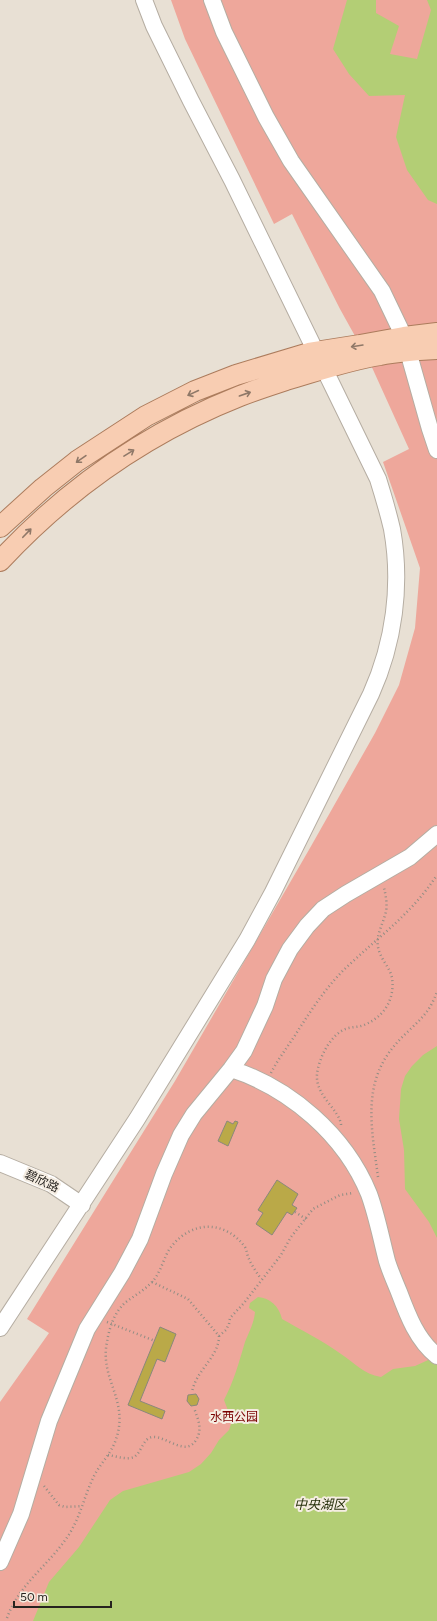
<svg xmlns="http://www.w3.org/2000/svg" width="437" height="1621" font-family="Figtree,'Noto Sans SC',sans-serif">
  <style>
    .green { fill: #eea79b }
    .water { fill: #b3ce75 }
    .building { fill: #baa948; stroke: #8a887c }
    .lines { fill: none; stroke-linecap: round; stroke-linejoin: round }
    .minor-casing { stroke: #b5ada2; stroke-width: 18 }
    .major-casing { stroke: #ac7c5d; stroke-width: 22 }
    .path { stroke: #928d84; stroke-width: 2.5; stroke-dasharray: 1 3; stroke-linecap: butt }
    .minor { stroke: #fff; stroke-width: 16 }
    .major { stroke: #f8cdb2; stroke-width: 20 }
    .oneway { stroke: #8f7868 }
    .labels { text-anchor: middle; stroke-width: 4; stroke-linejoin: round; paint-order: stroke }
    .street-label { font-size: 12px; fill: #26231f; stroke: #f5ede2 }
    .park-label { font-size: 12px; fill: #7a0100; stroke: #f5ede2 }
    .water-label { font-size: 13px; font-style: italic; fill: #242e08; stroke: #f5ede2 }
  </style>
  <rect width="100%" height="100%" fill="#e8e0d4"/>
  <path class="green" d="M171 0H437V1621H0V1402L49 1333 27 1319 175 1081 310 848 375 733 399 685 415 628 420 568 383 462 409 449 370 363 340 309 292 214 274 224 185 39Z"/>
  <path class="water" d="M347 0H376V13L399 26 390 54 417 59 431 10 427 0H437V204L428 200 407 170 396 137 405 95 369 96 349 74 333 49Z
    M437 1046V1238L429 1222 405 1189 404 1150 399 1119 401 1089 405 1076 412 1066 423 1055Z
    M258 1297C270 1298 279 1306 282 1319 301 1330 322 1340 341 1354 355 1363 363 1374 381 1377L393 1369 415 1366 437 1356V1621H33L49 1582 79 1547 110 1500 123 1491 189 1472 201 1464 211 1453 219 1440 229 1430 232 1421 224 1400C234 1381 239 1362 245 1342 249 1332 254 1323 255 1312L249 1308 250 1303Z"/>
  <path class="building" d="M227 1121 233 1124 235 1121 238 1122 228 1146 218 1141Z
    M277 1180 298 1194 292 1205 297 1208 292 1215 287 1212 272 1235 256 1224 263 1213 258 1210Z
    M160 1327 176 1334 165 1362 157 1359 140 1401 165 1411 162 1419 128 1405Z
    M196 1394 199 1399 197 1405 191 1406 187 1401 188 1395Z"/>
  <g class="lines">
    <g class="minor-casing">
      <path id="minor" d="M212 0 224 32 266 117 291 161 382 291 404 337 430 429 437 450
        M231 1069C290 1088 345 1135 369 1194 377 1216 381 1238 387 1261 390 1271 395 1282 399 1292 408 1316 417 1340 437 1356
        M0 1163 51 1184 82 1205
        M0 1328 137 1119 247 940 273 892 371 694C394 643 402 585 392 529 388 512 383 495 378 479L232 180 191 101 154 26 144 0
        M0 1562 21 1514 49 1421 87 1329 122 1273 140 1239 164 1174 181 1135 194 1114 231 1069 244 1051 265 1006 274 979 290 949 307 926 323 909 346 894 410 857 437 834"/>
    </g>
    <g class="major-casing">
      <path id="major" d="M0 527 43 488 77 461 146 416 195 391 236 375 309 353 360 345 404 337 437 333
        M0 561C67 489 149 432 240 396 255 390 271 385 286 380 317 371 348 360 380 355 399 351 418 350 437 349"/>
    </g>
    <path class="path" d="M271 1073C279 1057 290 1044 299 1029 314 1006 329 983 350 964 382 934 412 913 437 875
      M341 1125C340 1110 315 1096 317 1074 319 1058 329 1038 343 1030 351 1026 359 1028 366 1024 385 1016 395 998 392 978 390 967 380 959 378 947 376 936 382 926 385 915 388 907 386 896 384 888
      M378 1177C372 1130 361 1084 395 1045 404 1034 416 1025 425 1014 430 1008 434 1000 437 992
      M295 1212 306 1219
      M152 1282 188 1299 219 1336C219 1357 196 1370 192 1392
      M107 1322 155 1341
      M219 1336 226 1330 229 1324 230 1318 244 1303 281 1255 291 1237 313 1209 340 1195 353 1193
      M108 1455C115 1456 123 1459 130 1458 142 1457 141 1438 153 1437 166 1436 186 1457 196 1440 203 1429 198 1419 194 1408
      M44 1486 59 1505 65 1507 82 1506
      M7 1618C19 1584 49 1565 68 1536 80 1518 84 1497 93 1478 99 1465 110 1455 115 1442 131 1401 99 1380 107 1342 109 1328 115 1311 126 1302 135 1295 145 1290 153 1281 162 1270 164 1256 171 1247 192 1220 225 1220 245 1247 247 1251 247 1255 249 1259 252 1266 257 1273 261 1279"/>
    <use href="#minor" class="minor"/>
    <use href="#major" class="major"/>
  </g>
  <defs><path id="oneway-shaft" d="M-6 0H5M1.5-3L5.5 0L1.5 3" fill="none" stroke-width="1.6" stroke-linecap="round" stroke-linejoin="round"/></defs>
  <g class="oneway">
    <use href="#oneway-shaft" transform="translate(357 346) rotate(171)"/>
    <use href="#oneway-shaft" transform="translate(193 393) rotate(155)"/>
    <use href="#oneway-shaft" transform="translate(245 394) rotate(-19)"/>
    <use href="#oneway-shaft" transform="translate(129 453) rotate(-32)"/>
    <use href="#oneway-shaft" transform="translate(81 459) rotate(145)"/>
    <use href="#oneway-shaft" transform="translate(27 533) rotate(-46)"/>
  </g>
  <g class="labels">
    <g class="street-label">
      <text transform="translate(42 1181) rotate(25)" y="4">碧欣路</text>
    </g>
    <g class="park-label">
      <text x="234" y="1421">水西公园</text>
    </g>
    <g class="water-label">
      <text x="320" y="1509">中央湖区</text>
    </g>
  </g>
  <path d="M14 1601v6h97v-6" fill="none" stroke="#26231f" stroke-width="2"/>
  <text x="20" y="1601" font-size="12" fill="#26231f" stroke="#f5ede2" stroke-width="3" paint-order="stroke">50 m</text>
</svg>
